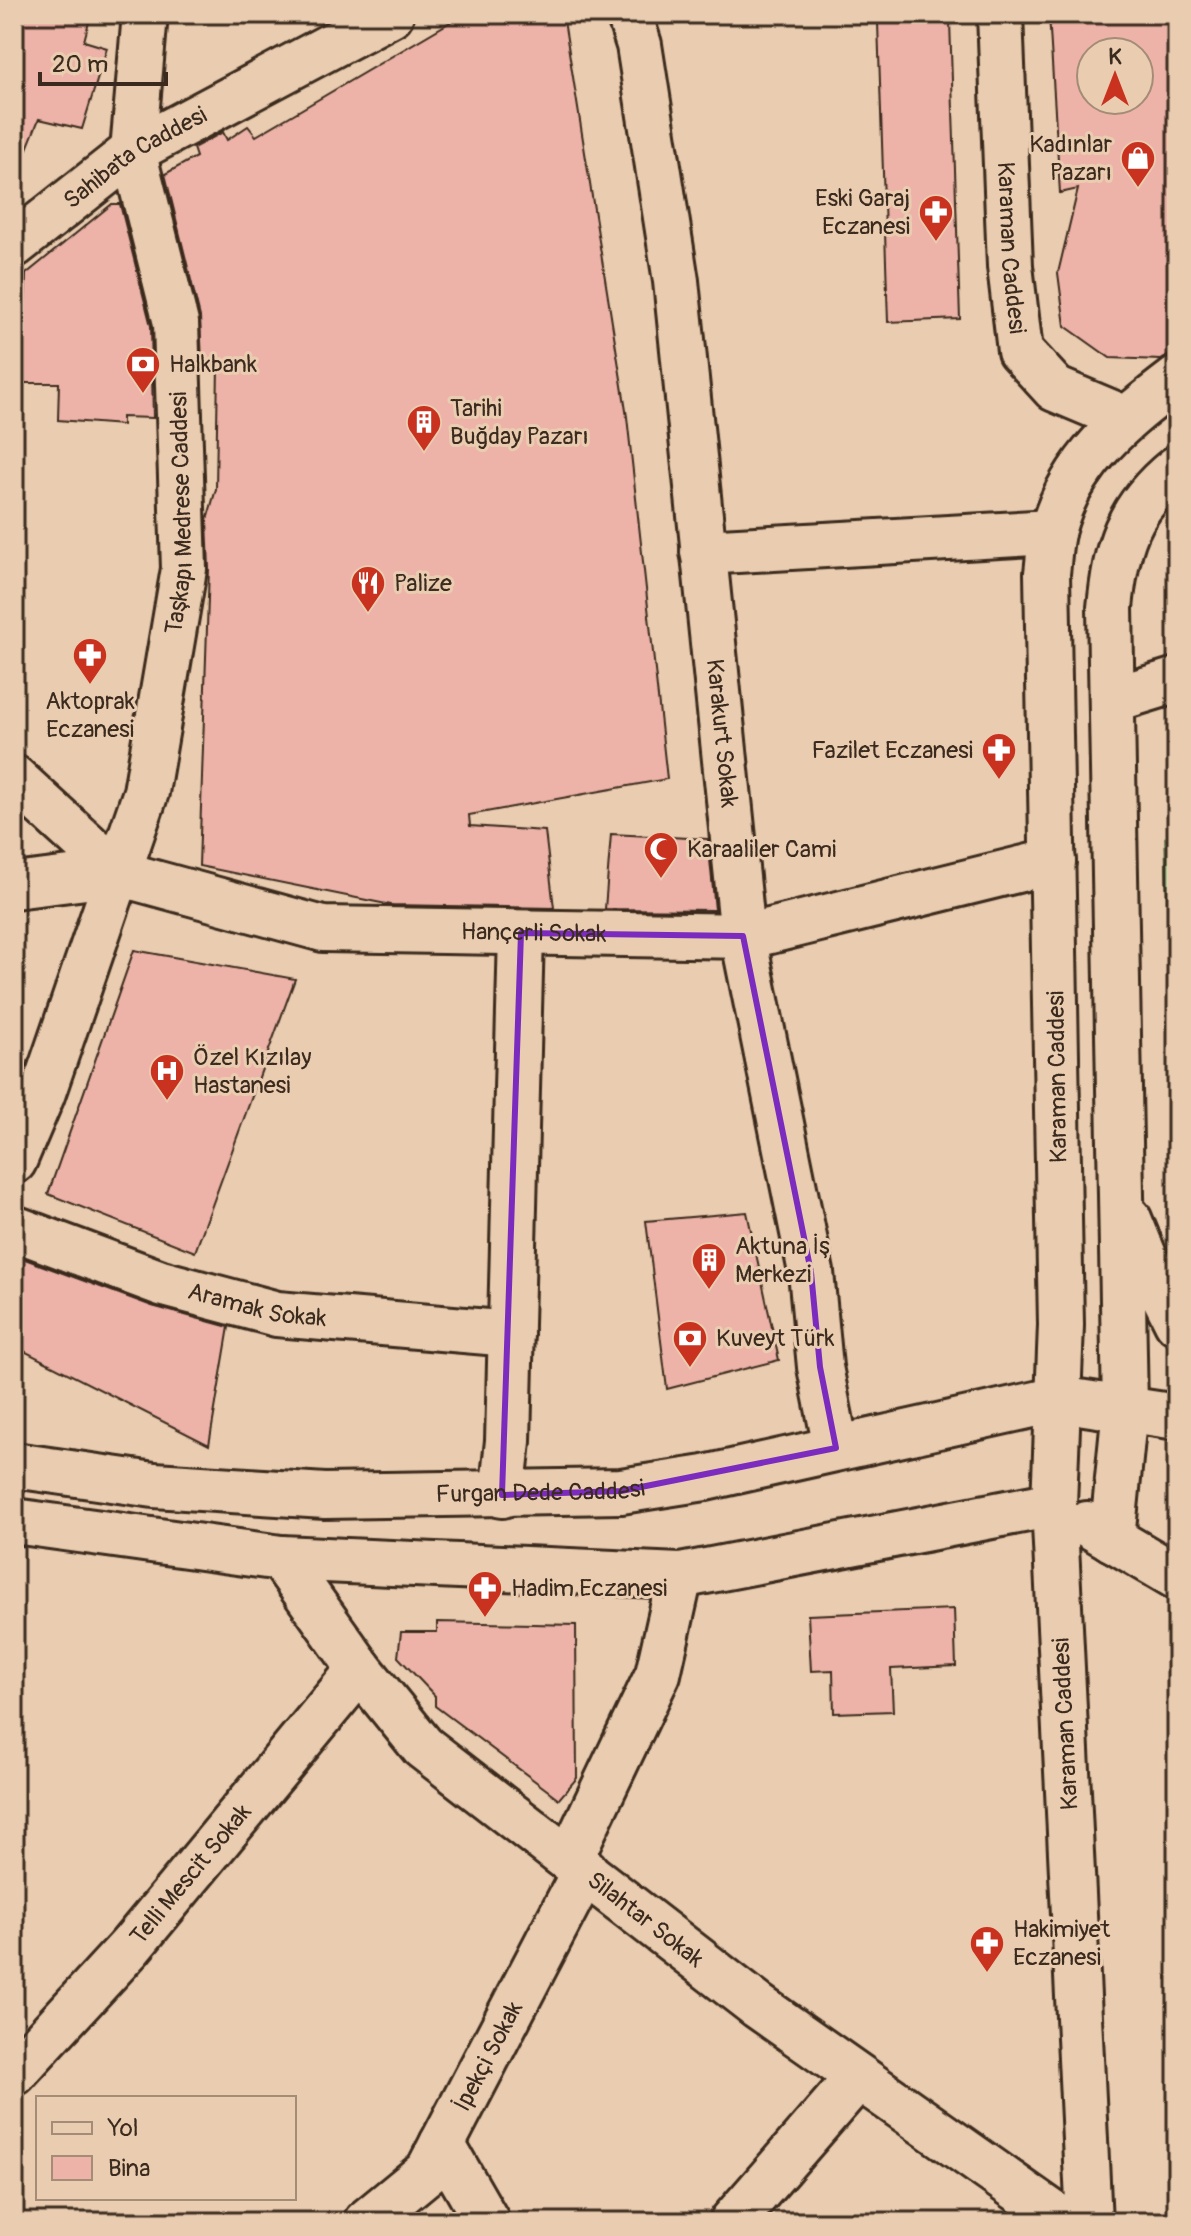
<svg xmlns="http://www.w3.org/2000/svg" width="1191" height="2236" font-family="Pangolin,sans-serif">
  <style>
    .green { fill: #a8d999; stroke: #72825c; stroke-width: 2 }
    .building { fill: #edb3a8; stroke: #3b2a1e; stroke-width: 2; fill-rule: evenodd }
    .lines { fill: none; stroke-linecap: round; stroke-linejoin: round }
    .street-casing { stroke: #3b2a1e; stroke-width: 50 }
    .secondary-casing { stroke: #3b2a1e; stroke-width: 50 }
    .street { stroke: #eacdb0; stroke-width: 44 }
    .secondary { stroke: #eacdb0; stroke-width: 44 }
    .marked { fill: none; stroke: #7b2cbf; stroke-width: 6; stroke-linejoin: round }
    .labels { text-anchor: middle; stroke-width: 6; stroke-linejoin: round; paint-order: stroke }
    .poi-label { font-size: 24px; fill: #3b2a1e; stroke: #eacdb0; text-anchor: start }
    .street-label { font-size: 24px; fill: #3b2a1e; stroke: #eacdb0 }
  </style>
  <rect width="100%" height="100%" fill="#eacdb0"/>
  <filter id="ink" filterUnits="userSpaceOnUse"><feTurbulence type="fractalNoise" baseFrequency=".0125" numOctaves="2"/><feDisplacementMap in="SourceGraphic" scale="16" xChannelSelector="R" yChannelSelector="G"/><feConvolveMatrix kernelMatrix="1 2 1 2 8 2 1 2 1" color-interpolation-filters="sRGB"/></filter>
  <g filter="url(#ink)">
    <path class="green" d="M1165 837 1177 858V1185Z"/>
    <path class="building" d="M14 14H91L84 41 107 48 82 129 39 119 16 176H14Z
      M464 14H563L627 417 667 779 469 815 470 826 545 831 554 908 391 905 199 866 209 568 207 520 216 489 218 365 202 363 200 317 165 174 196 157 193 148 223 132 227 140 248 126 256 136Z
      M1049 14H1177V350L1161 360 1110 358 1065 326 1058 273 1078 189 1060 193ZM1091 52H1139V100H1091Z
      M950 21 960 319 888 322 878 23Z
      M112 204H120L151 326 153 418 122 417V425L58 420 59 383H22L26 274Z
      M611 834 708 839 715 910 605 909Z
      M134 950 295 979 195 1252 48 1194Z
      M747 1212 779 1360 667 1389 646 1221Z
      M14 1255 152 1306 229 1327 209 1445 14 1346Z
      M954 1609 956 1666 891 1669 893 1711 834 1713 833 1670 811 1671 808 1615Z
      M437 1622 576 1625 577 1778 559 1799 435 1706V1696L398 1657 401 1632H437Z"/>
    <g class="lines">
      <g class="street-casing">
        <g id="street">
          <path id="s1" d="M629 14 639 45 676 281 743 936 811 1272 820 1367 836 1448"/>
          <path d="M703 552 1052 532"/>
          <path d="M1112 700 1177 680"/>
          <path d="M14 778 118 873"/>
          <path id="s2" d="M14 886 118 873 323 929 750 936 1053 861"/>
          <path id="s3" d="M14 1161 42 1095 146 792 184 569 176 323 133 151 145 14"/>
          <path id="s4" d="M14 1228 161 1283 277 1314 511 1334"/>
          <path d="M502 1495 508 1441 521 933"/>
          <path id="s5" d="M281 1558 360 1669 423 1747 758 2006 1065 2222"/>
          <path d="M570 1859 658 1674 680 1576"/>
          <path id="s6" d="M14 2073 130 1947 360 1669"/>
          <path d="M442 2144 487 2222"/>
          <path id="s7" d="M366 2222 428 2171 585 1870"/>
          <path d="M732 2222 858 2077"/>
        </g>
      </g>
      <g class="secondary-casing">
        <g id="secondary">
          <path id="s8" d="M1000 14 1010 266 1020 351 1055 389 1124 418"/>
          <path id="s9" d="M14 245 133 151 391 14"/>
          <path d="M1129 1219 1145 1258 1177 1322"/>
          <path id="s10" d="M14 1465 154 1485 325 1496 621 1491 705 1478 1059 1399 1177 1417"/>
          <path d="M14 1521 281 1558 680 1576 1054 1504"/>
          <path d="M1087 1524 1177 1577"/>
          <path d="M1112 1539 1125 1408 1110 608C1116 547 1126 509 1177 468"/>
          <path d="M1089 2222 1054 1504 1061 1325 1047 573C1049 559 1049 543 1053 529 1071 461 1123 420 1177 379"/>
        </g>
      </g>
      <use href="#street" class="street"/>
      <use href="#secondary" class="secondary"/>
    </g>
  </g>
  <path class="marked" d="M521 933 743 936 811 1272 820 1367 836 1448 621 1491 502 1495Z"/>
  <defs>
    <g id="shop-pin" transform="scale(1.8)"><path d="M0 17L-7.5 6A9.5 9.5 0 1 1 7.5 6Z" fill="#c8321e" stroke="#eacdb0"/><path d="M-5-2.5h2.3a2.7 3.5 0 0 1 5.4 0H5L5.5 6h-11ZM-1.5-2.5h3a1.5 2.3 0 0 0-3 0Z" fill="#fff"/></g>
    <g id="pharmacy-pin" transform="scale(1.8)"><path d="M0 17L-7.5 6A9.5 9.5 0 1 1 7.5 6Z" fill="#c8321e" stroke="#eacdb0"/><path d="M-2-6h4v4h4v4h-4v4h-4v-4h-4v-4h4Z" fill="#fff"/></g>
    <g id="bank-pin" transform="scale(1.8)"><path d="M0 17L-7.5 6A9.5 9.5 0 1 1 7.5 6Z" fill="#c8321e" stroke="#eacdb0"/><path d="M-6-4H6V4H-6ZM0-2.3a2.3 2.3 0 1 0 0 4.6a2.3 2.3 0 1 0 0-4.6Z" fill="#fff"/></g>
    <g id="building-pin" transform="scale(1.8)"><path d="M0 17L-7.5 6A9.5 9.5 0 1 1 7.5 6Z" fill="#c8321e" stroke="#eacdb0"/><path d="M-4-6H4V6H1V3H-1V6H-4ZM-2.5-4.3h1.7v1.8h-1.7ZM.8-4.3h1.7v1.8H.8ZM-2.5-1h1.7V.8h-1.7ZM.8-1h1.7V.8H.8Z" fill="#fff"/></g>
    <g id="restaurant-pin" transform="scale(1.8)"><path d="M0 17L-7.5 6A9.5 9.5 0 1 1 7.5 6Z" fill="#c8321e" stroke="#eacdb0"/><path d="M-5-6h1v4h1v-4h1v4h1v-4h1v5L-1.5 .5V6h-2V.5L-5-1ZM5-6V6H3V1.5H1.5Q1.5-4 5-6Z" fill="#fff"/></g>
    <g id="mosque-pin" transform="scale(1.8)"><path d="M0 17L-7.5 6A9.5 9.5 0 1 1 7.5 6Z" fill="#c8321e" stroke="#eacdb0"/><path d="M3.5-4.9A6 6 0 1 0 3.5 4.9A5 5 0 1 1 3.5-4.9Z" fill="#fff"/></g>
    <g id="hospital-pin" transform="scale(1.8)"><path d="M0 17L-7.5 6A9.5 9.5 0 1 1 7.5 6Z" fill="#c8321e" stroke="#eacdb0"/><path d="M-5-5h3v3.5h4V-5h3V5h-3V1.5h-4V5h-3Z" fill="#fff"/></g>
  </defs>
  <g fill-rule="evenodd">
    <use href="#shop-pin" x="1138" y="158"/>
    <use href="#pharmacy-pin" x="936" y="212"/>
    <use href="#bank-pin" x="143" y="364"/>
    <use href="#building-pin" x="424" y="422"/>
    <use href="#restaurant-pin" x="368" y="583"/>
    <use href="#pharmacy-pin" x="90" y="655"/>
    <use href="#pharmacy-pin" x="999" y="750"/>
    <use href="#mosque-pin" x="661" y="849"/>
    <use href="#hospital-pin" x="167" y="1071"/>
    <use href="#building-pin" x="709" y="1260"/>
    <use href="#bank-pin" x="690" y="1338"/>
    <use href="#pharmacy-pin" x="485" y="1588"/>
    <use href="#pharmacy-pin" x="987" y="1943"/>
  </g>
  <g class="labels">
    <g class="poi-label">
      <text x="1112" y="152" text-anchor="end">Kadınlar<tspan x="1112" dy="28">Pazarı</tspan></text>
      <text x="910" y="206" text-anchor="end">Eski Garaj<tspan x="910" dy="28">Eczanesi</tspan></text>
      <text x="169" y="372">Halkbank</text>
      <text x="450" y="416">Tarihi<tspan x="450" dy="28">Buğday Pazarı</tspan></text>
      <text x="394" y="591">Palize</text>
      <text x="90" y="709" text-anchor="middle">Aktoprak<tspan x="90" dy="28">Eczanesi</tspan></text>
      <text x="973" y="758" text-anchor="end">Fazilet Eczanesi</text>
      <text x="687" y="857">Karaaliler Cami</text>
      <text x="193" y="1065">Özel Kızılay<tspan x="193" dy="28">Hastanesi</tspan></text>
      <text x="735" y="1254">Aktuna İş<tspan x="735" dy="28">Merkezi</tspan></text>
      <text x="716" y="1346">Kuveyt Türk</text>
      <text x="511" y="1596">Hadim Eczanesi</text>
      <text x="1013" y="1937">Hakimiyet<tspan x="1013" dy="28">Eczanesi</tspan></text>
    </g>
    <g class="street-label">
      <text dy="8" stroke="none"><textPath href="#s9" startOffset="150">Sahibata Caddesi</textPath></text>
      <text dy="8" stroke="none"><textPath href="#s8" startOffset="234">Karaman Caddesi</textPath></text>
      <text dy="8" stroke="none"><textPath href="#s3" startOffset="674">Taşkapı Medrese Caddesi</textPath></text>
      <text dy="8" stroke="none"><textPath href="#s1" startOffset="726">Karakurt Sokak</textPath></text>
      <text dy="8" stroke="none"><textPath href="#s2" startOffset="528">Hançerli Sokak</textPath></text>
      <text transform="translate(1057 1077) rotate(-91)" y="8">Karaman Caddesi</text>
      <text dy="8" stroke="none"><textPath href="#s4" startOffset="256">Aramak Sokak</textPath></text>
      <text dy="8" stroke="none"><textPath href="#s10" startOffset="528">Furgan Dede Caddesi</textPath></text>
      <text transform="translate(1065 1724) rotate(-93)" y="8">Karaman Caddesi</text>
      <text dy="8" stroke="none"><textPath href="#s6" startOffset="266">Telli Mescit Sokak</textPath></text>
      <text dy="8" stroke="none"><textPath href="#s5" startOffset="518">Silahtar Sokak</textPath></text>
      <text dy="8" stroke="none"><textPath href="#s7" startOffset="210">İpekçi Sokak</textPath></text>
    </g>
  </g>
  <rect width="1191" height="2236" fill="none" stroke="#eacdb0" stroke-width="48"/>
  <rect x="24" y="24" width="1143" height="2188" fill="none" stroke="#3b2a1e" stroke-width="3" filter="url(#ink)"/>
  <rect x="36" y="2096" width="260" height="104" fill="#eacdb0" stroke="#a48c76" stroke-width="2"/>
  <rect x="52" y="2122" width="40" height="12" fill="#eacdb0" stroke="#a48c76" stroke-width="2"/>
  <text x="108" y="2136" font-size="24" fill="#3b2a1e">Yol</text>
  <rect x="52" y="2156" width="40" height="24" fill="#edb3a8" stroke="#a48c76" stroke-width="2"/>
  <text x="108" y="2176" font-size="24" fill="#3b2a1e">Bina</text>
  <g transform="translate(1115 76)"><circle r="38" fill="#eacdb0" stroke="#a48c76" stroke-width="2"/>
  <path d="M0-6L14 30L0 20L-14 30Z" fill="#c8321e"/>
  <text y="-12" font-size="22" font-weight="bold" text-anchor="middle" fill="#3b2a1e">K</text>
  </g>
  <path d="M40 72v12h126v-12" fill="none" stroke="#3b2a1e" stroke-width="4"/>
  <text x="52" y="72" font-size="24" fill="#3b2a1e" stroke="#eacdb0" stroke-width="6" paint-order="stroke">20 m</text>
</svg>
